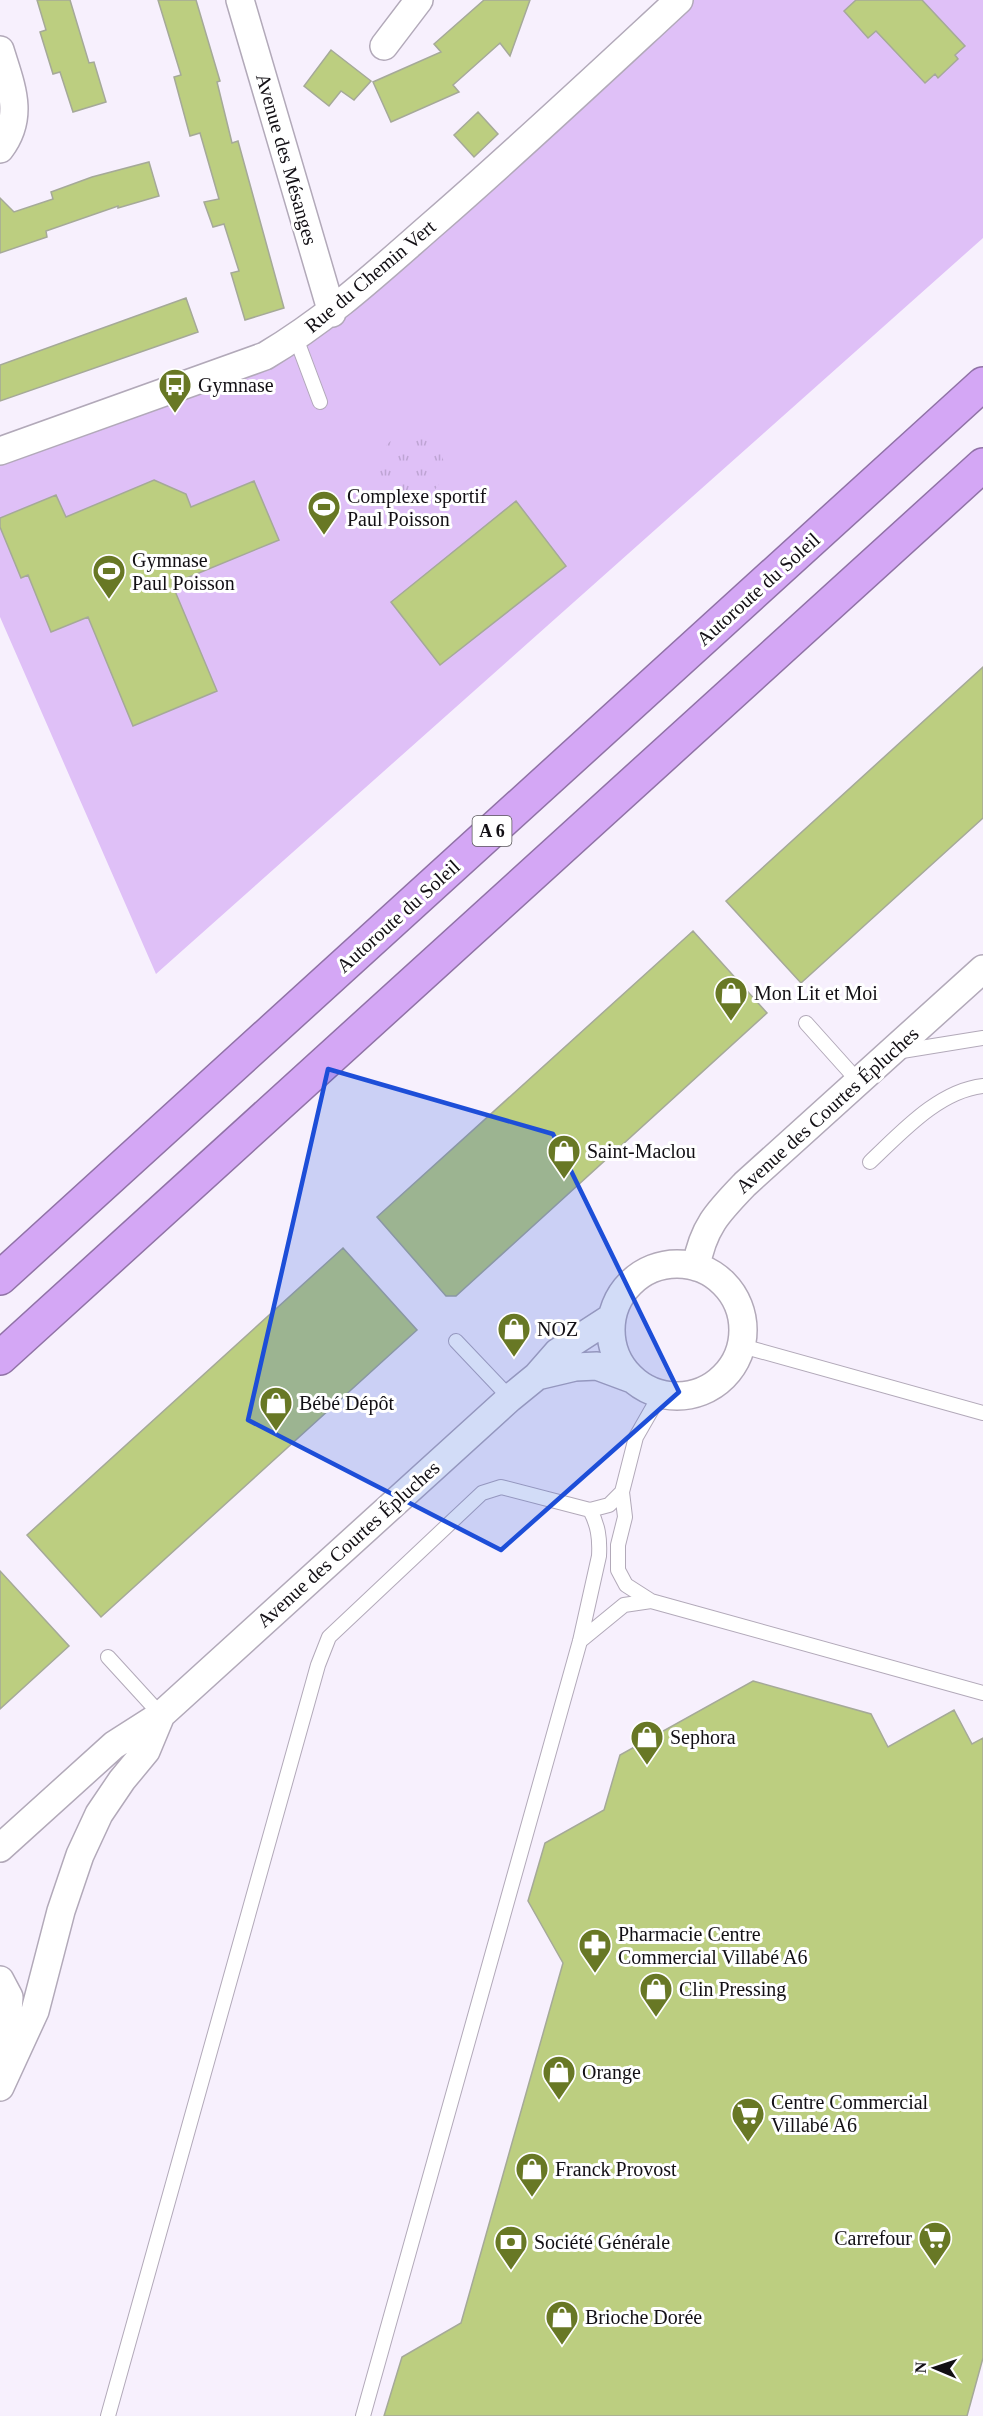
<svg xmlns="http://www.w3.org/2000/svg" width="983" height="2416" font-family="'Times New Roman',serif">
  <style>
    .grass { fill: #dfc0f7 }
    .park { fill: url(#park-tufts) }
    .building { fill: #bcce80; stroke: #a5a998; stroke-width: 1.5 }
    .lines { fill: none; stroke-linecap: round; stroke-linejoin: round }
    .lane-casing { stroke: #b2a9b9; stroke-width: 16 }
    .street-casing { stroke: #b2a9b9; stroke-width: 30 }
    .highway-casing { stroke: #9072a6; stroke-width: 36 }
    .lane { stroke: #fff; stroke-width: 14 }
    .street { stroke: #fff; stroke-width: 27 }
    .highway { stroke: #d4a7f5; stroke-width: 33 }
    .marked { fill: #1d4ed8; fill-opacity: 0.2; stroke: #1d4ed8; stroke-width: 4.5; stroke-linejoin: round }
    .labels { text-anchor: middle; stroke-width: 6; stroke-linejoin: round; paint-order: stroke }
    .shield { fill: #fff; stroke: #59575a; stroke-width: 1.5 }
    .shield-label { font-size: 18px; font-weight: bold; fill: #120f14 }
    .street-label { font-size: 20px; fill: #120f14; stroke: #fff }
    .poi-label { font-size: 20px; fill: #120f14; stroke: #fff; text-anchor: start }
  </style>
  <defs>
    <pattern id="park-tufts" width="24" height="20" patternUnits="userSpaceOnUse" patternTransform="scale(1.5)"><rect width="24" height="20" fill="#dfc0f7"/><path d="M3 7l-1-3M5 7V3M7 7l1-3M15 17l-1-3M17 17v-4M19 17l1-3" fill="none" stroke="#bea4d3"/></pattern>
  </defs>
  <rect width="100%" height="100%" fill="#f7f0fd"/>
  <path class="grass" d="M687 0H983V238L156 974 0 617V455L269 359Z"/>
  <path class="park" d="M378 467a33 33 0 1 1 66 0a33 33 0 1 1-66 0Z"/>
  <path class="building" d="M37 0H70L89 63 94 62 106 102 73 112 60 72 53 74 40 32 46 30Z
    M158 0H196L220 81 217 82 232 143 238 141 284 308 245 320 231 273 239 271 224 224 213 227 204 202 219 199 200 133 190 136 174 77 181 75Z
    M484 0H530L510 56 500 43 453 85 459 92 391 122 373 82 441 52 434 44Z
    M856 0H922L965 46 955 55 958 59 938 78 935 74 925 83 876 31 868 38 844 11Z
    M331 50 371 81 354 100 341 91 329 106 304 86Z
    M478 112 498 134 474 157 454 135Z
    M149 162 159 196 118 208V206L46 231 47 237 0 253V198L14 212 53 199 51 192 92 177Z
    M186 298 198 332 0 401V365Z
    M154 480 186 494 191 507 254 481 279 540 172 584 217 691 133 726 88 617 51 632 28 575 21 578 0 527V518L56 495 66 517Z
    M516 501 566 566 440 665 391 602Z
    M983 667V818L801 983 726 901Z
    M693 931 767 1013 456 1296H446L377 1217Z
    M343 1248 417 1330 101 1617 27 1535Z
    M0 1571 69 1646 0 1709Z
    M753 1681 871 1714 888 1747 954 1710 972 1744 983 1738V2358L967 2416H384L402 2357 461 2323 563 1963 528 1901 545 1843 604 1810 620 1755Z"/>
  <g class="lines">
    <g class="lane-casing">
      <path id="lane" d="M296 338 320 402
        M806 1023 858 1081
        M896 1052 983 1038
        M870 1162C901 1133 938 1091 983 1086
        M456 1341 510 1398
        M742 1346 983 1413
        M622 1492 625 1517 618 1545V1570L626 1585 651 1601 983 1693
        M580 1641 624 1605 651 1601
        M108 1657 161 1715
        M108 2416 318 1665 329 1637 482 1493 501 1487 590 1510 609 1505 622 1492 636 1437 660 1395
        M363 2416 580 1641 599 1556C600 1538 598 1525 590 1510"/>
    </g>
    <g class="street-casing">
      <path id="street" d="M240 0 332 313
        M384 46 419 0
        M0 50C11 86 25 116 0 149
        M0 451 265 356C329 318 378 272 433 224 517 151 598 75 679 0
        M611 1330a66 66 0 1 1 132 0a66 66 0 1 1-132 0Z
        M696 1267C703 1227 718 1212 745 1184L983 969
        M537 1376 575 1367 597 1366 632 1379
        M0 1848 114 1745 161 1715 510 1398 537 1376 558 1352 612 1317
        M0 1980 9 1997 5 2057
        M0 2087 35 2011 61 1911 80 1855 99 1814 122 1780 146 1751 161 1715"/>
    </g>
    <g class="highway-casing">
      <path id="highway" d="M0 1278 983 384
        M0 1358 983 465"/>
    </g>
    <use href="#lane" class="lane"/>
    <use href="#street" class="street"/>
    <use href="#highway" class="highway"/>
  </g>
  <path class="marked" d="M328 1069 553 1134 679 1392 501 1550 248 1420Z"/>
  <defs>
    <g id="bus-pin" transform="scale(1.725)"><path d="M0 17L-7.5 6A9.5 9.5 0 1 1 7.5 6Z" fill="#687825" stroke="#fff"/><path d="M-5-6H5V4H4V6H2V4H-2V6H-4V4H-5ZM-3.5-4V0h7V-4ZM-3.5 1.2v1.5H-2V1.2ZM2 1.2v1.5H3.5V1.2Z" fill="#fff"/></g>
    <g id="stadium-pin" transform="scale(1.725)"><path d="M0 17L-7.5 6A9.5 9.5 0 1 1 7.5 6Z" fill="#687825" stroke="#fff"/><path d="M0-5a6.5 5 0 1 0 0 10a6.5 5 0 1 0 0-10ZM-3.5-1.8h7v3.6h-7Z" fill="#fff"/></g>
    <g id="shop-pin" transform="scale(1.725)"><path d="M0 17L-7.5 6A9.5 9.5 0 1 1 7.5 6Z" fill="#687825" stroke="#fff"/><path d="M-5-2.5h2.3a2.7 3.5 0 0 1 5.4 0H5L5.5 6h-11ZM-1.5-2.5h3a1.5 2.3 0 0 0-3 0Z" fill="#fff"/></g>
    <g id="pharmacy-pin" transform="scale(1.725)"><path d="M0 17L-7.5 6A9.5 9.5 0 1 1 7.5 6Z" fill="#687825" stroke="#fff"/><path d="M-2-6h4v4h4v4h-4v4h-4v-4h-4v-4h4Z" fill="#fff"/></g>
    <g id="supermarket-pin" transform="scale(1.725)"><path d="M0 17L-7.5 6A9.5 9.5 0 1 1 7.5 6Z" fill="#687825" stroke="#fff"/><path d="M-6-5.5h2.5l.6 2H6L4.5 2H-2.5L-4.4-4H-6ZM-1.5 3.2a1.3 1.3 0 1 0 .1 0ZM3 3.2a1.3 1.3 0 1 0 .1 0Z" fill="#fff"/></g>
    <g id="bank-pin" transform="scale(1.725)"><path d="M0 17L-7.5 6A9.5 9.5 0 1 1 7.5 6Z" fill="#687825" stroke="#fff"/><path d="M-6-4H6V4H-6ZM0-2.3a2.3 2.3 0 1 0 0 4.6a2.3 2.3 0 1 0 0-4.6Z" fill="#fff"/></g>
  </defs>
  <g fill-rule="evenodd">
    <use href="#bus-pin" x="175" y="385"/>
    <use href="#stadium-pin" x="324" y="507"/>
    <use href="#stadium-pin" x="109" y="571"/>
    <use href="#shop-pin" x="731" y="993"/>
    <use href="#shop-pin" x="564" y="1151"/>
    <use href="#shop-pin" x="514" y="1329"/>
    <use href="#shop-pin" x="276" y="1403"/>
    <use href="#shop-pin" x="647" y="1737"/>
    <use href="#pharmacy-pin" x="595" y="1945"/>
    <use href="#shop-pin" x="656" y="1989"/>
    <use href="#shop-pin" x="559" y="2072"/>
    <use href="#supermarket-pin" x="748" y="2114"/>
    <use href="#shop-pin" x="532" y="2169"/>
    <use href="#supermarket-pin" x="935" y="2238"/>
    <use href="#bank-pin" x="511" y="2242"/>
    <use href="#shop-pin" x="562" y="2317"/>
  </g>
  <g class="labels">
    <rect class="shield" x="472.5" y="816" width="39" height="30" rx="4.5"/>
    <g class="shield-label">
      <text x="492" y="837">A 6</text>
    </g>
    <g class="street-label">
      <text transform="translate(287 159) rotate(74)" y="7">Avenue des Mésanges</text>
      <text transform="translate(370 276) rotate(-40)" y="7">Rue du Chemin Vert</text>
      <text transform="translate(758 589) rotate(-42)" y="7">Autoroute du Soleil</text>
      <text transform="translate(398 916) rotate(-42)" y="7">Autoroute du Soleil</text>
      <text transform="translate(827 1110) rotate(-42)" y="7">Avenue des Courtes Épluches</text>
      <text transform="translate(348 1544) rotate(-42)" y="7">Avenue des Courtes Épluches</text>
    </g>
    <g class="poi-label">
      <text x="198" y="392">Gymnase</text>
      <text x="347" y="503">Complexe sportif<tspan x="347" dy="23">Paul Poisson</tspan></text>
      <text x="132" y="567">Gymnase<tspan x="132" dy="23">Paul Poisson</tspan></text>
      <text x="754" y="1000">Mon Lit et Moi</text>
      <text x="587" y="1158">Saint-Maclou</text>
      <text x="537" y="1336">NOZ</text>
      <text x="299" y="1410">Bébé Dépôt</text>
      <text x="670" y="1744">Sephora</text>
      <text x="618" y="1941">Pharmacie Centre<tspan x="618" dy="23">Commercial Villabé A6</tspan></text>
      <text x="679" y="1996">Clin Pressing</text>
      <text x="582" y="2079">Orange</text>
      <text x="771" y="2109">Centre Commercial<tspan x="771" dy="23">Villabé A6</tspan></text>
      <text x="555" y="2176">Franck Provost</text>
      <text x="912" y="2245" text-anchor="end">Carrefour</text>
      <text x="534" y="2249">Société Générale</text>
      <text x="585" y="2324">Brioche Dorée</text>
    </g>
  </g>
  <g transform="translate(935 2368) rotate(272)" stroke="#ffffff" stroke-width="4.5" paint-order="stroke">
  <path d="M0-4.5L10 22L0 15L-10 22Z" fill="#120f14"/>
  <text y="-9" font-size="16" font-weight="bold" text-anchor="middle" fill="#120f14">N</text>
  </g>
</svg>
